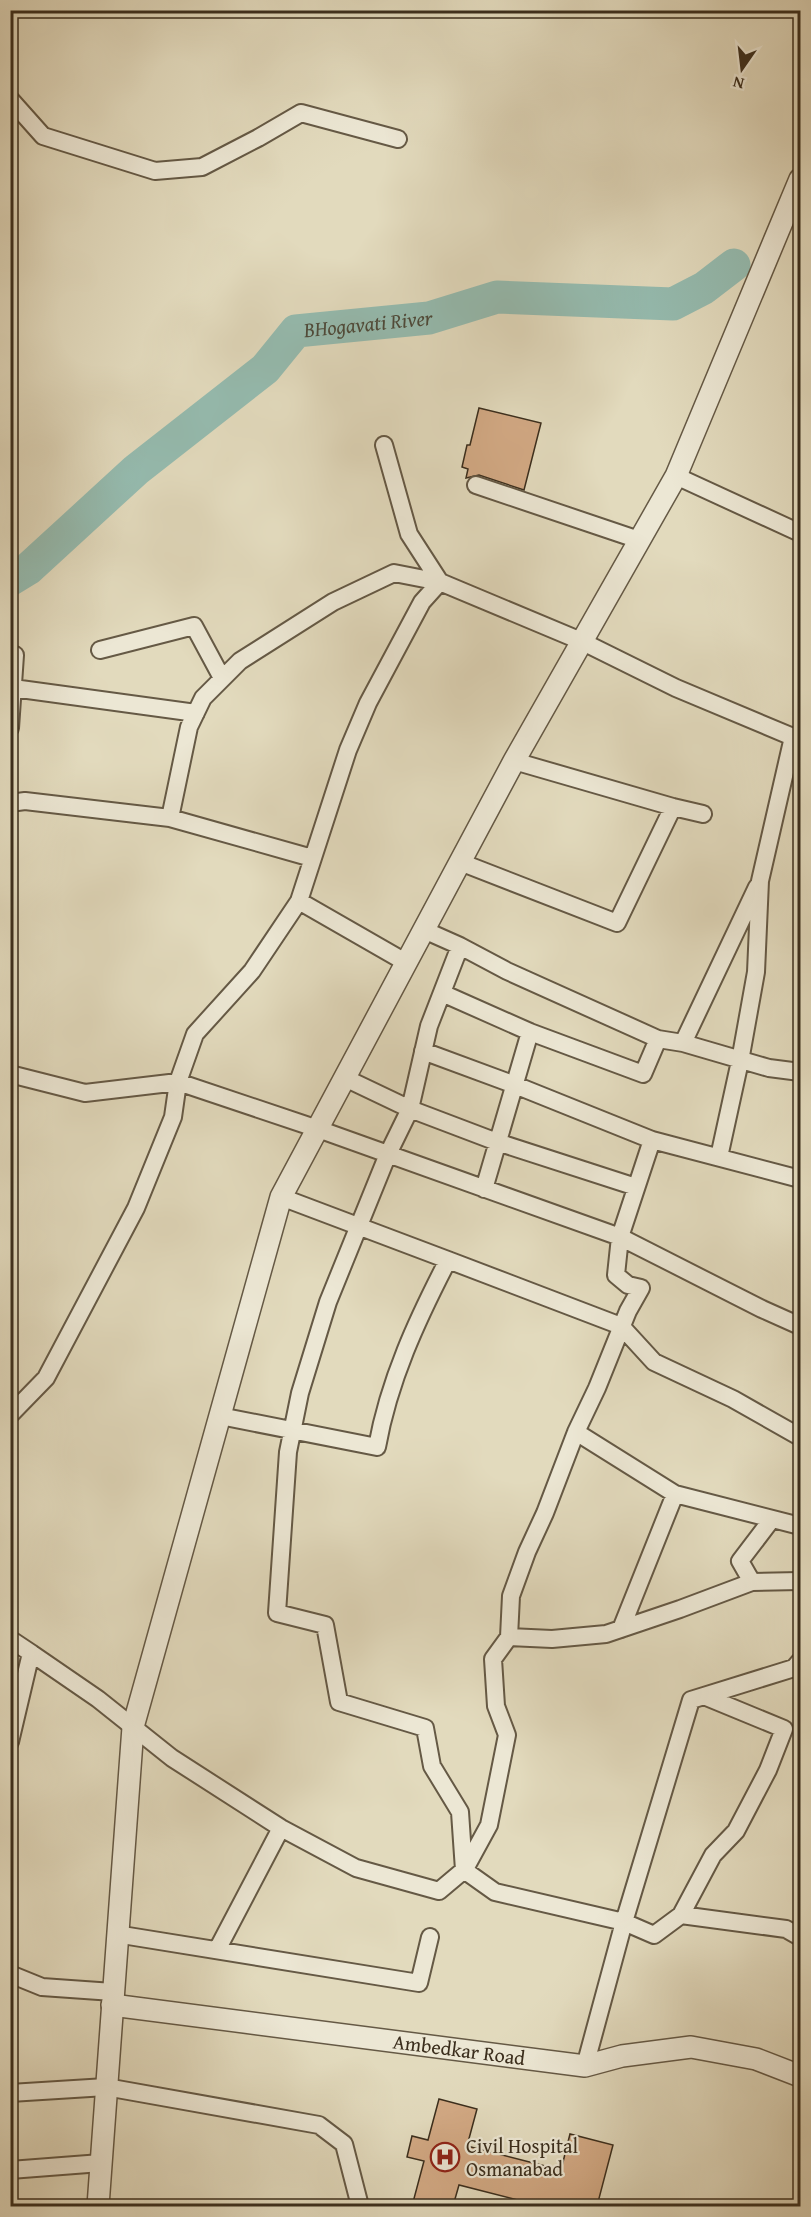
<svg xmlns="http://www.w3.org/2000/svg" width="811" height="2217" font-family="'Gentium Book Plus',serif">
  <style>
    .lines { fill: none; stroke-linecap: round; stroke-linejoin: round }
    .river { stroke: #95bbaf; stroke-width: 33 }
    .building { fill: #d2a984; stroke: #3b2e1d; stroke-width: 1.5 }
    .minor-casing { stroke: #655945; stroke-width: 20 }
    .tertiary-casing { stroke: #655945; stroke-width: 24 }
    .minor { stroke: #ece7d4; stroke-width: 16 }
    .tertiary { stroke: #ece7d4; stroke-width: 21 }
    .labels { text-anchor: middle; stroke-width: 4.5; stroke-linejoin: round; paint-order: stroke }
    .street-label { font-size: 20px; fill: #3b2e1d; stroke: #ece7d4 }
    .poi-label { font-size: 20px; fill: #3b2e1d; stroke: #ece7d4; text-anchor: start }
    .water-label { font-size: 21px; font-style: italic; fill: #4d4a3a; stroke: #ece7d4 }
  </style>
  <rect width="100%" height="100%" fill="#e2dabd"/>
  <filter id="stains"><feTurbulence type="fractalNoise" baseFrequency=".00333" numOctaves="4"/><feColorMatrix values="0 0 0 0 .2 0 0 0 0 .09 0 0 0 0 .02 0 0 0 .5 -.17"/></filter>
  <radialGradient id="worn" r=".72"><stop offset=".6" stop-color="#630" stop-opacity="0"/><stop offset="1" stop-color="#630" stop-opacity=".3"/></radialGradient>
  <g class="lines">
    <path class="river" id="s1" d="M10 580 28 569 136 470 265 369 296 331 429 318 497 297 673 304 704 288 734 265"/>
  </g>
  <path class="building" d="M479 408 541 423 524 490 479 475 466 478 468 469 462 467 467 445H470Z
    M439 2099 477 2109 467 2146 561 2170 570 2134 613 2145 597 2206H541L459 2185 453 2206H412L424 2161 407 2157 412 2136 428 2140Z"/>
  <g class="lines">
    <g class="minor-casing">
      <path id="minor" d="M10 99 43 136 155 171 202 167 258 138 301 113 398 139
        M384 445 409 534 440 582
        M676 476 800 533
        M476 485 639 540
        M100 650 194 626 222 678
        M13 688 196 713
        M10 728 15 655
        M514 761 673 807 703 814
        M10 803 25 801 170 818
        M312 858 170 818 189 727 203 698 240 661 333 602 394 573 440 582
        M460 862 617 923 673 807
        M299 901 407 963
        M424 930 460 946 429 1026 410 1109 388 1154 328 1302 300 1393 288 1452 277 1613 325 1625 339 1702 425 1728 432 1766 460 1812 464 1870
        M460 946 507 971 658 1039 683 1043 769 1068 800 1072
        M442 993 530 1032 643 1074 658 1039
        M683 1043 757 887
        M423 1051 515 1085 652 1140 800 1179
        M10 1074 85 1093 178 1082 195 1034 252 971 299 901 348 750 368 703 422 602 440 582 581 641 676 688 800 740
        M345 1078 410 1109 497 1142 636 1187
        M652 1140 620 1237 762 1309 800 1326
        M719 1157 740 1061 756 972 760 881 793 737
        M484 1189 530 1032
        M448 1260 621 1326 654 1362 733 1399 800 1437
        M10 1415 46 1378 136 1208 173 1117 178 1082 318 1129 620 1237 616 1275 628 1285 641 1288 628 1311 597 1388 576 1432 545 1513 527 1552 511 1596 509 1637
        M220 1416 377 1447C389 1380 417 1320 448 1260L281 1197
        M576 1432 675 1494
        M752 1582 740 1561 772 1519
        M621 1629 675 1494 800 1526
        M10 1639 31 1653 10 1742
        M31 1653 98 1699 172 1758 281 1828 356 1868 439 1891 464 1870 495 1892 624 1922 654 1935 681 1915 786 1929 800 1937
        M465 1869 489 1825 507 1735 496 1706 493 1659 509 1637 552 1639 606 1634 680 1609 752 1582 800 1581
        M681 1915 713 1855 736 1831 768 1770 784 1729 704 1696
        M116 1934 419 1983 430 1937
        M217 1950 281 1828
        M10 1974 42 1987 113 1992
        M585 2066 624 1922 691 1700 794 1668 800 1661
        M10 2093 106 2087 319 2125 344 2144 360 2206
        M10 2170 101 2163"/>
    </g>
    <g class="tertiary-casing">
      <g id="tertiary">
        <path id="s2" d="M112 2005 585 2066 622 2056 691 2047 756 2059 800 2076"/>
        <path d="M98 2206 133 1727 281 1197 514 761 676 476 800 179"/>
      </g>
    </g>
    <use href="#minor" class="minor"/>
    <use href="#tertiary" class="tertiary"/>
  </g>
  <defs>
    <g id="hospital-ring" transform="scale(1.5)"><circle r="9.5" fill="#ece7d4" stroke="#8f2418" stroke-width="1.5"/><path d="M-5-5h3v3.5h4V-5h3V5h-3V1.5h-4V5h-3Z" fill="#8f2418"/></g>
  </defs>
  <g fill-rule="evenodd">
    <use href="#hospital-ring" x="445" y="2157"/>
  </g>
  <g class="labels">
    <g class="street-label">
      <text dy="7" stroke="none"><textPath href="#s2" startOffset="350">Ambedkar Road</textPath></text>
    </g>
    <g class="poi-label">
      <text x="466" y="2153">Civil Hospital<tspan x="466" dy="23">Osmanabad</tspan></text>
    </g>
    <g class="water-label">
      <text dy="7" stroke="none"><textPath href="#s1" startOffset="453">BHogavati River</textPath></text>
    </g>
  </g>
  <rect width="811" height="2217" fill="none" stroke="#e2dabd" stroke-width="36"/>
  <rect x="12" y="12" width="787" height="2193" fill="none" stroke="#3b2e1d" stroke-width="3"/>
  <rect x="18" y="18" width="775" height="2181" fill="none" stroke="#3b2e1d" stroke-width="1.5"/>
  <g transform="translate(742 69) rotate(194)" stroke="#ece7d4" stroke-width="4.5" paint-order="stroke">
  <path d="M0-4.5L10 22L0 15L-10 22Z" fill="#3b2e1d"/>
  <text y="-9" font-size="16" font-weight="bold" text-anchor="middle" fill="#3b2e1d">N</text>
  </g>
  <rect width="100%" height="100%" filter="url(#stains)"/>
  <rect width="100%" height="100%" fill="url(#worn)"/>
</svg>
